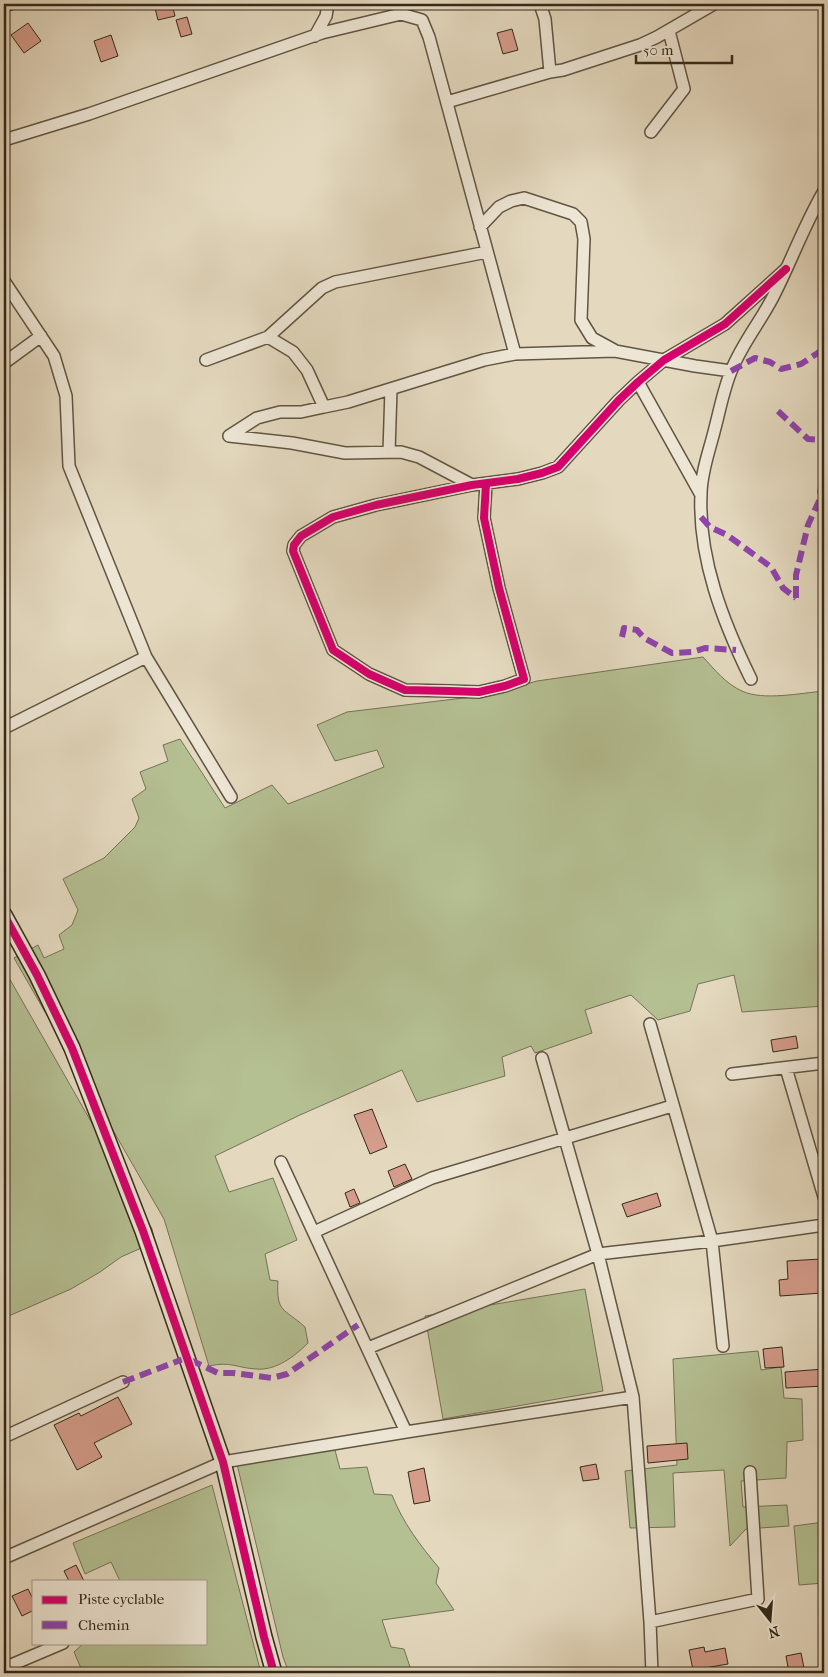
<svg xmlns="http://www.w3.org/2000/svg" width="828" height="1677" font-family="'IM FELL French Canon',serif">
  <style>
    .green { fill: #b4bf92; stroke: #747456 }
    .building { fill: #d59c8b; stroke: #34291a }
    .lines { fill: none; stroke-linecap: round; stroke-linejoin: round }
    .street-casing { stroke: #605543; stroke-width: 14 }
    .secondary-casing { stroke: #34291a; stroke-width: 18 }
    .street { stroke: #ede6d5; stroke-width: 11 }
    .secondary { stroke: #ede6d5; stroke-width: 15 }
    .quiet { stroke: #8e44ad; stroke-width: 6; stroke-dasharray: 12 6; stroke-linecap: butt }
    .cycleway-casing { stroke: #ede6d5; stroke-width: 11 }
    .cycleway { stroke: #d6006c; stroke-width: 8 }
  </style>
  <rect width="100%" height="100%" fill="#e4d9bf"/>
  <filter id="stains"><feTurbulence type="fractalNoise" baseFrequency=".004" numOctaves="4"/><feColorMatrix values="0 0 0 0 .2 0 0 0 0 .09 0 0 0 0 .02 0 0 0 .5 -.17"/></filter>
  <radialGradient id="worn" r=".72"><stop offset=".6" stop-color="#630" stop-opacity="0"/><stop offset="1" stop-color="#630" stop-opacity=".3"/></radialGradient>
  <path class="green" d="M703 657C715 670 726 684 742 691 763 701 801 693 824 691V1006L742 1012 734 975 698 984 690 1011 658 1020 631 995 585 1010 592 1033 535 1053 531 1046 502 1057 505 1076 417 1102 402 1070 300 1115 215 1156 229 1192 273 1178 297 1240 265 1254 270 1280 278 1281C276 1313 284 1308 305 1327L308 1343C295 1356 276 1371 256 1369 237 1368 231 1361 209 1366L164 1219 14 958 38 945 44 958 64 949 59 935 72 925 78 910 63 879 104 858 135 827 139 818 132 799 146 789 140 772 168 761 163 745 180 739 225 808 272 785 288 804 384 767 377 750 335 761 317 725 347 712 488 695 537 681Z
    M4 969 146 1218 152 1229 155 1242 121 1257 100 1272 71 1289 4 1318Z
    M585 1289 603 1391 443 1419 425 1316Z
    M758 1351 761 1370 781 1367 784 1398 802 1399 803 1440 787 1442 786 1478 741 1481 743 1507 787 1505 789 1526 746 1529 730 1546 724 1470 673 1473 675 1527 630 1528 625 1471 677 1465 673 1359Z
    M335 1450 340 1469 367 1467 374 1494 392 1495C403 1523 420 1545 439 1568L436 1583 454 1610 382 1620 391 1647 404 1649 412 1673H289L283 1657 237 1464Z
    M212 1485 261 1673H83L74 1652 84 1643H206V1581H120L111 1562 85 1574 73 1543Z
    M824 1522V1583L799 1585 794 1526Z"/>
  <path class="building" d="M154 4H172L175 16 158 20Z
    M187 17 192 34 181 37 176 20Z
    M28 23 41 41 24 53 11 35Z
    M512 29 518 50 503 54 497 33Z
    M111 35 118 56 101 62 94 41Z
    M796 1036 798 1048 773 1052 771 1040Z
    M372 1109 387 1147 370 1154 354 1115Z
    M405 1164 412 1179 394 1187 388 1171Z
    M354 1189 360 1203 350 1207 345 1193Z
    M657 1193 661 1206 627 1217 622 1204Z
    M821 1259 822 1269H820L822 1293 780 1296 779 1280 788 1279 787 1261Z
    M782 1347 784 1367 765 1368 763 1349Z
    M824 1369V1386L786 1388 785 1372Z
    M118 1397 132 1424 94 1443 102 1457 77 1470 54 1425 79 1413 81 1416Z
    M687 1443 688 1459 648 1463 647 1446Z
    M596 1464 599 1479 583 1481 580 1467Z
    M424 1468 430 1501 414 1504 408 1472Z
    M76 1565 84 1581H69L64 1571Z
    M28 1589 34 1601V1610L22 1616 12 1596Z
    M704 1647 705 1652 725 1648 728 1664 693 1670 689 1650Z
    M801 1653 805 1673H789L786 1656Z"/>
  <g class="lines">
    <g class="street-casing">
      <path id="street" d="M540 4 545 19 550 72
        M4 6 10 4
        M315 36 326 16 328 4
        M447 102 550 72 563 70 640 45 657 37 714 4
        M651 132 684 89 669 31
        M4 140 89 114 322 33 401 14 422 20 429 37 515 354
        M480 227 499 207 511 201 524 198 573 214 581 222 584 239 581 320 592 338 614 350
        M4 281 54 356 66 396 69 466 146 657 231 797
        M206 360 268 337 322 288 335 282 487 252
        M4 363 41 336
        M638 382 700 493
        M324 407 348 402 484 360 515 354 615 351 695 366 731 371
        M229 436 292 443 345 453 401 452 419 457 472 485
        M229 436 257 418 280 412H301L324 407 307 370 293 352 268 337
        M389 452 391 389
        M486 484 484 518 499 588 524 679 505 686 479 692 450 691 405 690 369 674 333 650 293 551 294 545 301 536 333 517 376 505 472 485 518 479 542 473 558 467 619 400 638 382 664 360 725 324 786 269
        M751 679C723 622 698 558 701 494 701 472 710 449 715 428 720 409 724 387 732 369 742 344 760 322 773 297 791 262 804 225 824 191
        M4 728 146 657
        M650 1024 712 1241 723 1346
        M542 1058 598 1254 633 1397 650 1622 652 1673
        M786 1068 824 1197
        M732 1074 824 1063
        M281 1162 406 1432
        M314 1232 432 1178 672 1106
        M368 1348 598 1254 712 1241 824 1225
        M4 1437 123 1382
        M4 1558 223 1462 406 1432 633 1397
        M650 1622 758 1599 750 1472
        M4 1668 63 1643"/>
    </g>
    <g class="secondary-casing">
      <path id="secondary" d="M4 915 37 975 72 1048 143 1231 223 1462 264 1637 274 1673"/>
    </g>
    <use href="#street" class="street"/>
    <use href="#secondary" class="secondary"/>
    <path class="quiet" d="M731 371 755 358 770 362 781 369 801 364 824 349
      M778 411 808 439 821 440 824 452
      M701 517 710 527 727 535 771 567 783 588 796 598
      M796 598V575L808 525 819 501 824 466
      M622 637 624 628 637 630 644 638 672 653 693 652 705 648 736 650
      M123 1382 186 1358 218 1373H233L272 1378 287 1374 358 1325"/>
    <g class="cycleway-casing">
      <path id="cycleway" d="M486 484 484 518 499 588 524 679 505 686 479 692 450 691 405 690 369 674 333 650 293 551 294 545 301 536 333 517 376 505 472 485 518 479 542 473 558 467 619 400 638 382 664 360 725 324 786 269
        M4 915 37 975 72 1048 143 1231 223 1462 264 1637 274 1673"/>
    </g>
    <use href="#cycleway" class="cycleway"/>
  </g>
  <rect width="828" height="1677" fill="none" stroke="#e4d9bf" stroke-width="20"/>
  <rect x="5" y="5" width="818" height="1667" fill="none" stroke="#34291a" stroke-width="2.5"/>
  <rect x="10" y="10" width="808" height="1657" fill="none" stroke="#34291a"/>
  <rect x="32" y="1580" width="175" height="65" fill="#ede6d5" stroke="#a39a8a"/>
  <rect x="42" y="1596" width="25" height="8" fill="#d6006c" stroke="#a39a8a"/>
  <text x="78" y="1604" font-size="15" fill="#34291a">Piste cyclable</text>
  <rect x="42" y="1621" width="25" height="8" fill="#8e44ad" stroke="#a39a8a"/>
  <text x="78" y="1630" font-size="15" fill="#34291a">Chemin</text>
  <g transform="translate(770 1620) rotate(163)" stroke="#ede6d5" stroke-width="4" paint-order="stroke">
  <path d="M0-4L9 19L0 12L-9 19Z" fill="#34291a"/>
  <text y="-8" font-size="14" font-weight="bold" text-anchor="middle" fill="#34291a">N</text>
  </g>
  <path d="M636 55v8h96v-8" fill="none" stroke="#34291a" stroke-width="2.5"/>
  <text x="643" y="55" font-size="15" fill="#34291a" stroke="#ede6d5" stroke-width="4" paint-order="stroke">50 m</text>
  <rect width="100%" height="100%" filter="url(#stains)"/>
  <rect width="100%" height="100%" fill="url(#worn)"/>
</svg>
